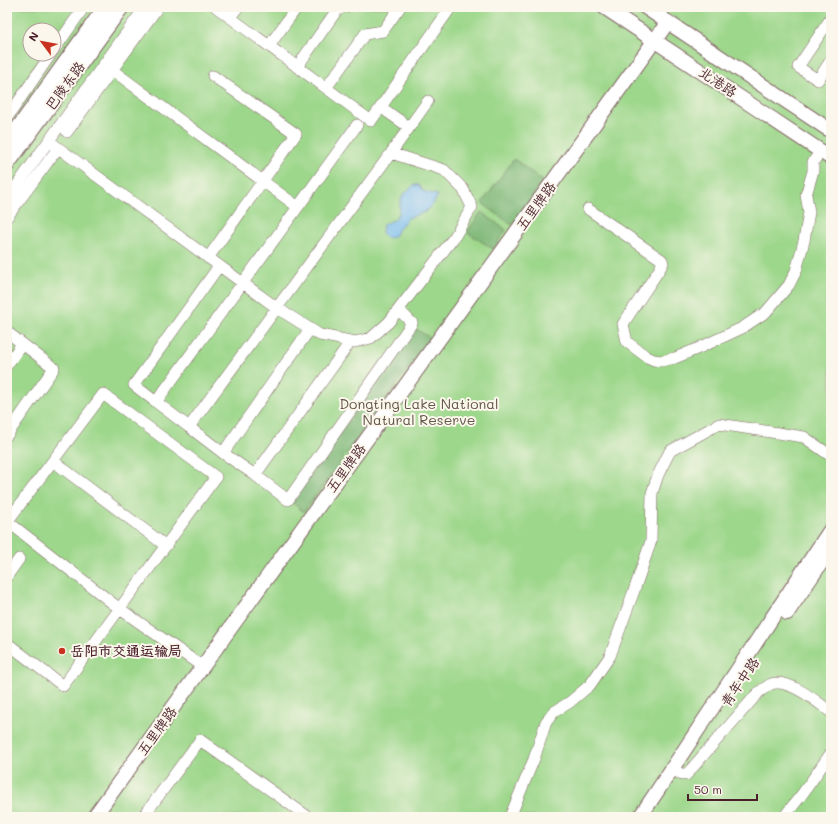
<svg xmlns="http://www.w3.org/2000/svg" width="838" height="824" font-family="Mali,'LXGW WenKai TC',sans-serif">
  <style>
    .green { fill: #9dd78b; stroke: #747b5b; fill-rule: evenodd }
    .forest { fill: #7eb877; stroke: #646c51 }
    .water { fill: #78bbee; stroke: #616d8c }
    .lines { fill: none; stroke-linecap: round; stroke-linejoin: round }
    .minor-casing { stroke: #846665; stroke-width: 12 }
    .major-casing { stroke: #846665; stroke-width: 16 }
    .minor { stroke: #fff; stroke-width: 11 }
    .major { stroke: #fff; stroke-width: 14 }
    .poi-dot { fill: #c8321e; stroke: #fbf7ec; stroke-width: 1.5 }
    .labels { text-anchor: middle; stroke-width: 4; stroke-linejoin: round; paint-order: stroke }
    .street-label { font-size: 14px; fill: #4a1f2b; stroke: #fbf7ec }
    .park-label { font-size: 14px; fill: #635648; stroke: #fbf7ec }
    .poi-label { font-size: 14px; font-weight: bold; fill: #4a1f2b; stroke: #fbf7ec; text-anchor: start }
  </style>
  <rect width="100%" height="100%" fill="#fbf7ec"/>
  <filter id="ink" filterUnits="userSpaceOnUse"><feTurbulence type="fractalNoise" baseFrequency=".025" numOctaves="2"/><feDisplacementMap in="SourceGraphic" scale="8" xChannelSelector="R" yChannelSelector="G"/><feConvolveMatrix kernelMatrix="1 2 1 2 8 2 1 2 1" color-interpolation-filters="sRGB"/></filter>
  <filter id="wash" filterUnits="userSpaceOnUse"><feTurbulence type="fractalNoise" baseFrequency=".012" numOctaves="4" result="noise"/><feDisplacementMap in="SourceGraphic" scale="16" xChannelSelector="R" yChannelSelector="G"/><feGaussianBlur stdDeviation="0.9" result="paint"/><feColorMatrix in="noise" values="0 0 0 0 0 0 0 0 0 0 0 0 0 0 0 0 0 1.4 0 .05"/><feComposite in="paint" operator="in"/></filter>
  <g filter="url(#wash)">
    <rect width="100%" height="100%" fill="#f0ead2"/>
    <path class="green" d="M7 7H831V817H7ZM30 30H54V54H30Z"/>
    <path class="forest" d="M514 159 543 181 512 225 482 203Z
      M481 212 506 230 493 249 467 232Z
      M414 328 430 338 304 512 292 502Z"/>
    <path class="water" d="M414 185H419L423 191 438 195 434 203 425 212 408 218 401 226 393 237 386 238 382 233 383 224 394 220 399 213 400 204 402 196Z"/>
  </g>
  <g filter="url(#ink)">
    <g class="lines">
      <g class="minor-casing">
        <path id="minor" d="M216 7 371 121 451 7
          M230 17 238 7
          M831 18 798 67 818 80 831 60
          M269 46 297 7
          M54 50 84 7
          M104 64 298 207 357 125
          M297 67 337 10 345 7
          M326 88 365 34 383 31 400 7
          M386 111 409 127
          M7 118 51 54
          M67 132 158 7
          M49 141 277 308 320 335 355 342 371 338 389 322 455 236 472 207 463 189 444 170 391 153 189 427 156 402 298 207
          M391 153 428 101
          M7 199 145 7
          M588 209 662 260 663 263 659 270 623 324 627 342 647 357 654 360 661 361 675 358 699 348 742 328 766 312 789 285 796 271 804 241 809 212 806 195 813 171V162L821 151
          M7 217 58 148
          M208 258 296 134 213 76
          M7 332 54 368 7 435
          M7 365 22 344
          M156 402 134 385 219 266
          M189 427 223 453 310 329
          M223 453 255 475 351 341
          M53 461 166 546
          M255 475 288 500 412 323 399 310
          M7 521 120 609 203 667
          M7 576 19 559
          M7 643 63 686 216 477 103 394 7 522
          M679 773 686 775 758 693C762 690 767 686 771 684 789 678 817 702 831 712
          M143 817 200 740 308 817
          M510 817 534 759 546 722 554 712 570 702 590 685 610 656 635 588 651 541 652 493 658 475 670 451 719 424 804 437 831 456
          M784 817 803 793 831 753"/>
      </g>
      <g class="major-casing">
        <path id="major" d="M604 7 831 158
          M645 7 831 131
          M7 143 105 7
          M7 165 122 7
          M787 613 831 548
          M94 817 668 22
          M640 817 831 529"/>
      </g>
      <use href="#minor" class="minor"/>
      <use href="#major" class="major"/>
    </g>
  </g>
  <circle class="poi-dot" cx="62" cy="651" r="4"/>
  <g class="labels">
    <g class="street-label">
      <text transform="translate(718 82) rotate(34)" y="5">北港路</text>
      <text transform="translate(65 86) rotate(-54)" y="5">巴陵东路</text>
      <text transform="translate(536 206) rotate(-54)" y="5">五里牌路</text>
      <text transform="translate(346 468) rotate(-54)" y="5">五里牌路</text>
      <text transform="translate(740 682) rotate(-56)" y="5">青年中路</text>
      <text transform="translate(157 731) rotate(-54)" y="5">五里牌路</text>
    </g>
    <g class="park-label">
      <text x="419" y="409">Dongting Lake National<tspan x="419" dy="16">Natural Reserve</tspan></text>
    </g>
    <g class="poi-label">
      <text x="70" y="656">岳阳市交通运输局</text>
    </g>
  </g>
  <rect width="838" height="824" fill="none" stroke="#fbf7ec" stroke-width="24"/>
  <g transform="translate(42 42) rotate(302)"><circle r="19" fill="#fbf7ec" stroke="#b4a19f"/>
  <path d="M0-3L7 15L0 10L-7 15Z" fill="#c8321e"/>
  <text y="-6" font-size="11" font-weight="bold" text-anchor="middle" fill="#4a1f2b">N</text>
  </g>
  <path d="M688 794v6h69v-6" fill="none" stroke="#4a1f2b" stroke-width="2"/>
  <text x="694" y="794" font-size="12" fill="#4a1f2b" stroke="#fbf7ec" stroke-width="3" paint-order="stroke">50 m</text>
</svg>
